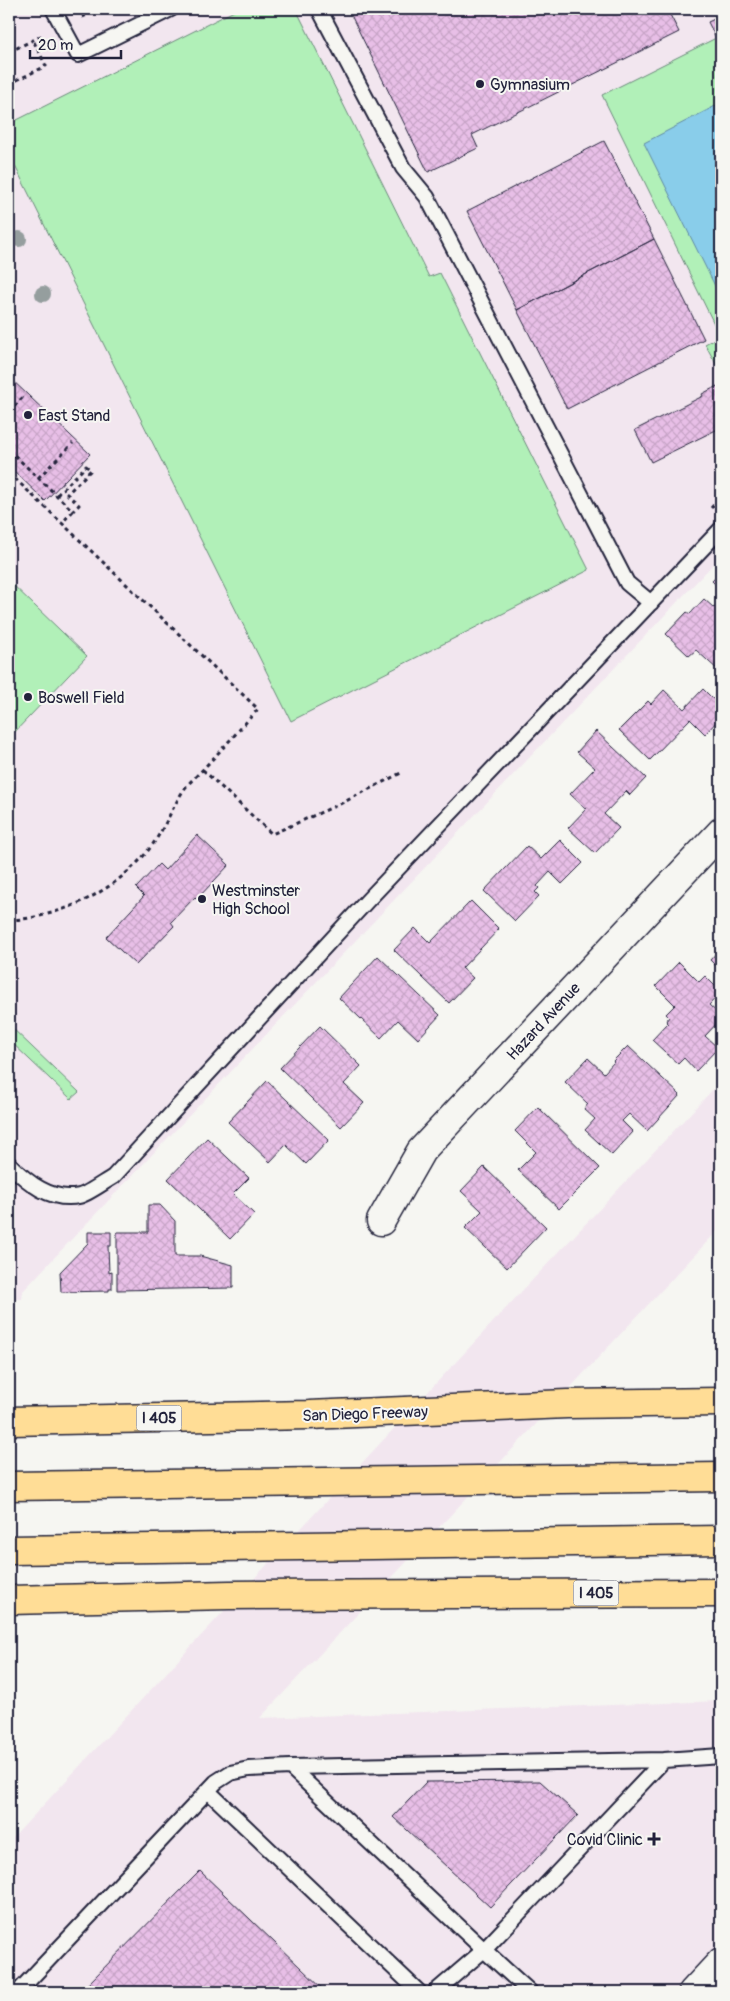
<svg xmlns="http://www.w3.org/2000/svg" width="730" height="2001" font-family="Pangolin,sans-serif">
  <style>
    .built { fill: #f2e6ef }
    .park { fill: #b1f0b8; stroke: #6a897a }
    .water { fill: #89cdea; stroke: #6089a4 }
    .building { fill: url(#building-cross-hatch); stroke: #22223b }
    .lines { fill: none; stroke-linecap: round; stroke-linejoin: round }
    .service-casing { stroke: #22223b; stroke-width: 18 }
    .minor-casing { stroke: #22223b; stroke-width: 31 }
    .tertiary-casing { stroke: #22223b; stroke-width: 31 }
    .motorway-casing { stroke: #22223b; stroke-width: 31 }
    .path { stroke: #22223b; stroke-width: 3; stroke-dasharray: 4 4; stroke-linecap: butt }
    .service { stroke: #f6f6f2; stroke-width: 14 }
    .minor { stroke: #f6f6f2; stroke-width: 28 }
    .tertiary { stroke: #f6f6f2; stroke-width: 28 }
    .motorway { stroke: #ffdd96; stroke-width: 28 }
    .tree { fill: #959e9e }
    .poi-dot { fill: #22223b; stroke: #f6f6f2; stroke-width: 2 }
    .labels { text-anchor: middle; stroke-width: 4; stroke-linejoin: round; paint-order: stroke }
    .shield { fill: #f6f6f2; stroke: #626272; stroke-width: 1 }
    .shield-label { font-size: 15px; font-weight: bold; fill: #22223b }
    .poi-label { font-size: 16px; fill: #22223b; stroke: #f6f6f2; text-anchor: start }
    .street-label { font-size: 16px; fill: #22223b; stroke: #f6f6f2 }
  </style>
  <defs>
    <pattern id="building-cross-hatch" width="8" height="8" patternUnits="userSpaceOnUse" patternTransform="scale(1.25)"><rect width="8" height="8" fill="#e8bfe7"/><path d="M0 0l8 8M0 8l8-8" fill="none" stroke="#c7a4c7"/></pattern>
  </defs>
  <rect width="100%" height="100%" fill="#f6f6f2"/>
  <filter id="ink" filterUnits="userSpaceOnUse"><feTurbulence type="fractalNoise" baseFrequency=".02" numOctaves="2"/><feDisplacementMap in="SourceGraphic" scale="10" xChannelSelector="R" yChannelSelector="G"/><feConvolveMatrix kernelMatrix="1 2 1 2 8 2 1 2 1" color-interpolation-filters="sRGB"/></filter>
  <g filter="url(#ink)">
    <path class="built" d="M9 9H721V556L69 1242 23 1291 22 1299H9Z
      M721 1081V1227L260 1718 721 1701V1992H9V1842L522 1291Z"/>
    <path class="park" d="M238 9H281L298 13 429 277 440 273 589 570 291 721 9 154V124Z
      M716 38 721 48V373L705 344 720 336 602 95Z
      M9 581 87 656 9 738Z
      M9 1025 79 1092 71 1099 9 1040Z"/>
    <path class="water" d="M721 103V298L644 143Z"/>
    <path class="building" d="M362 9H667L679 32 472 135 478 148 428 172 351 15Z
      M721 16V48L708 22Z
      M604 141 654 239 517 310 467 211Z
      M654 239 704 339 567 409 517 310Z
      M9 377 90 454 45 501 9 466Z
      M721 384V431L720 428 651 462 635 430 703 396 702 394Z
      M721 572V590L712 581Z
      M704 599 714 608 721 601V668L719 671 696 650 689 656 666 634 687 612 690 614Z
      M703 689 721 707V717L705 734 690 719 650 760 619 730 648 701 651 704 664 690 684 709Z
      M596 731 646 778 630 795 626 791 604 814 619 828 595 853 568 828 586 809 570 794 595 768 577 752Z
      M197 835 229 865 197 899 195 897 171 922 174 926 136 965 106 937 144 896 136 888 159 864 165 870Z
      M560 840 583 863 562 884 550 872 537 886 539 888 535 892 539 896 515 921 484 891 527 846 541 859Z
      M471 901 499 929 462 968 473 978 449 1003 394 950 415 928 430 943Z
      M721 948V971L710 960Z
      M378 956 440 1015 418 1039 398 1020 381 1038 339 998Z
      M679 962 699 982 705 976 721 992 709 1005 721 1016V1019L705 1036 718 1048 696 1071 684 1058 678 1064 652 1040 668 1023 666 1021 669 1017 666 1014 675 1005 656 986Z
      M320 1026 361 1066 344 1084 364 1103 341 1127 280 1068Z
      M628 1046 680 1095 647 1131 629 1114 622 1121 633 1132 612 1155 585 1130 595 1119 584 1109 588 1104 565 1082 588 1058 604 1073 614 1062 613 1061Z
      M267 1081 329 1140 306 1164 286 1145 270 1162 228 1122Z
      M538 1107 600 1168 559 1209 518 1170 536 1152 515 1131Z
      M207 1138 249 1178 233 1194 254 1214 230 1239 168 1179Z
      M484 1167 546 1227 507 1268 465 1228 482 1211 461 1191Z
      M148 1205H160L175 1221V1256H200L233 1265V1288L117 1290V1232H148Z
      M88 1232H111V1246H108L109 1273 112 1272V1289H109V1291L61 1292 60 1272 88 1243Z
      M540 1781 578 1815 490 1907 393 1817 426 1782Z
      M200 1871 326 1992H80Z"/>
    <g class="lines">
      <g class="service-casing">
        <path id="service" d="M53 9 78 55 171 9
          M319 9 403 168 427 197 627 583 651 603
          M9 1164C27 1182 51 1202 79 1196 88 1194 104 1182 113 1177L367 901 721 529
          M290 1767 484 1950 664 1760
          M208 1791 419 1992
          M18 1992 216 1782 230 1773 249 1769 290 1767 664 1760 721 1756
          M435 1992 484 1950 530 1992"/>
      </g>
      <g class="minor-casing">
        <path id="minor" d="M381 1221 421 1151 721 832"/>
      </g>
      <g class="tertiary-casing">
        <path id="tertiary" d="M693 1992 721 1962"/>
      </g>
      <g class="motorway-casing">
        <path id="motorway" d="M9 1421 309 1415 567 1404 721 1402
          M9 1486 721 1477
          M9 1550 721 1540
          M9 1600 229 1595 721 1593"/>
      </g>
      <path class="path" d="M82 17 102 9
        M9 52 43 35
        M9 84 46 66 33 40
        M9 412 24 396
        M9 450 73 511 62 523
        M9 473 258 709C241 728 224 747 206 766 199 774 189 782 183 791 172 808 165 827 153 844 121 889 62 918 9 920
        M38 478 73 443
        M57 495 86 466 91 470 67 494 79 505 73 511
        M711 508 721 497
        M203 770 272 834 342 803 401 773"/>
      <use href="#service" class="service"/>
      <use href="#minor" class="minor"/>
      <use href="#tertiary" class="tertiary"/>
      <use href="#motorway" class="motorway"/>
    </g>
    <g class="tree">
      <circle cx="19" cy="239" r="8"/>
      <circle cx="43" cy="294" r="8"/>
    </g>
  </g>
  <g class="poi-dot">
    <circle cx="480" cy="84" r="5"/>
    <circle cx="28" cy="415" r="5"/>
    <circle cx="28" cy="697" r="5"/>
    <circle cx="202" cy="899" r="5"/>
    <path d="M651.5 1831.5h5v5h5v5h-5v5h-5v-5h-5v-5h5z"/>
  </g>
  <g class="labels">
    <g class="shield">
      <rect x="136.5" y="1405.5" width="45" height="25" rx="4"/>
      <rect x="573.5" y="1580.5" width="45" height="25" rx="4"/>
    </g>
    <g class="shield-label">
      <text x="159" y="1423">I 405</text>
      <text x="596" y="1598">I 405</text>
    </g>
    <g class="poi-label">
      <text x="490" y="90">Gymnasium</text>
      <text x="38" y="421">East Stand</text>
      <text x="38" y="703">Boswell Field</text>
      <text x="212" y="896">Westminster<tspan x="212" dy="18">High School</tspan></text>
      <text x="643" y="1845" text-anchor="end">Covid Clinic</text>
    </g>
    <g class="street-label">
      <text transform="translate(543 1021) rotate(-47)" y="6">Hazard Avenue</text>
      <text transform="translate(365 1413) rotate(-2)" y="6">San Diego Freeway</text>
    </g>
  </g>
  <rect width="730" height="2001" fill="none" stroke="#f6f6f2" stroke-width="30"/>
  <rect x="15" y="15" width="700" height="1971" fill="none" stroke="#22223b" stroke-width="2" filter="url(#ink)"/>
  <path d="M30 50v8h91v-8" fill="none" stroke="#22223b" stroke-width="2.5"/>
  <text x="38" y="50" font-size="15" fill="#22223b" stroke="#f6f6f2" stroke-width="4" paint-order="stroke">20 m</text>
</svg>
